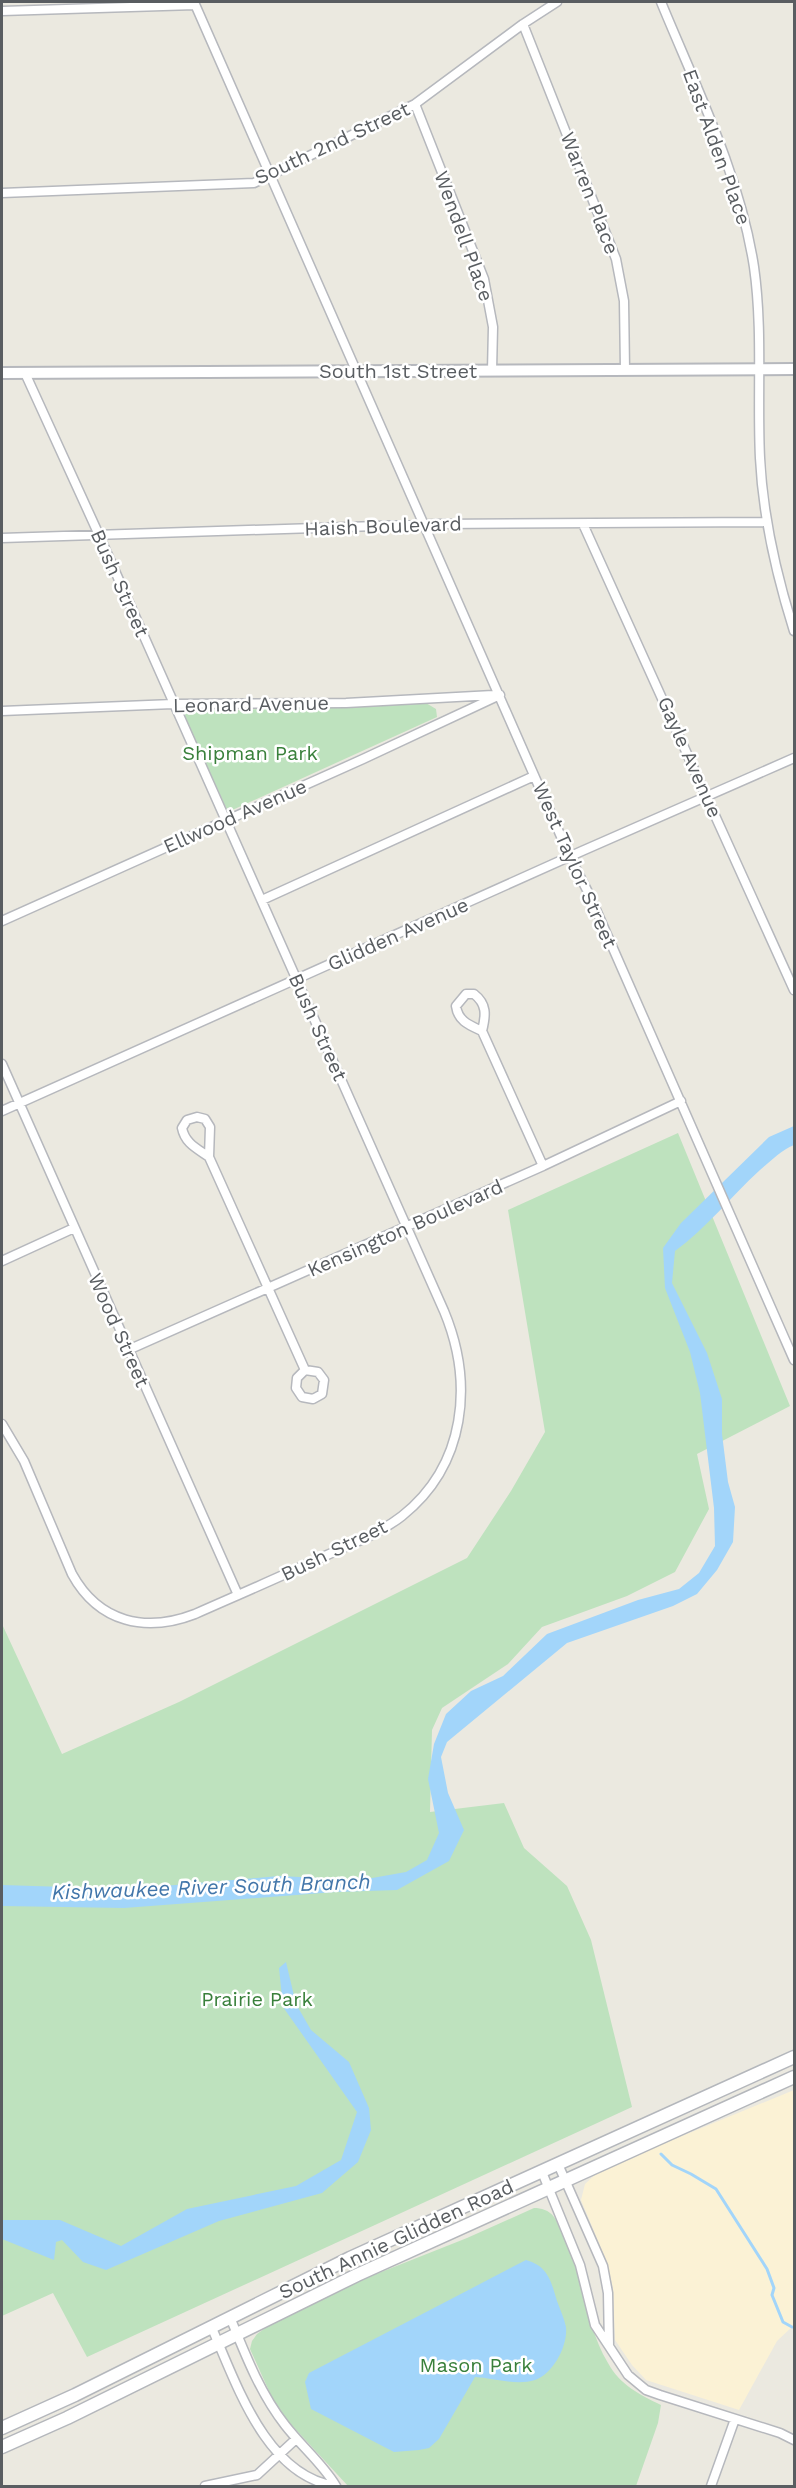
<svg xmlns="http://www.w3.org/2000/svg" width="796" height="2488" font-family="'Work Sans',sans-serif">
  <style>
    .commercial { fill: #fbf2d5 }
    .green { fill: #bee2be }
    .water { fill: #a2d5fa }
    .lines { fill: none; stroke-linecap: round; stroke-linejoin: round }
    .stream { stroke: #a2d5fa; stroke-width: 3 }
    .minor-casing { stroke: #b6b8bd; stroke-width: 11 }
    .tertiary-casing { stroke: #b6b8bd; stroke-width: 14 }
    .secondary-casing { stroke: #b4b7bc; stroke-width: 15 }
    .minor { stroke: #fff; stroke-width: 8 }
    .tertiary { stroke: #fff; stroke-width: 10 }
    .secondary { stroke: #fff; stroke-width: 12 }
    .labels { text-anchor: middle; stroke-width: 5; stroke-linejoin: round; paint-order: stroke }
    .street-label { font-size: 20px; fill: #595d61; stroke: #fff }
    .park-label { font-size: 20px; fill: #39803b; stroke: #fff }
    .water-label { font-size: 21px; font-style: italic; fill: #4276aa; stroke: #fff }
  </style>
  <rect width="100%" height="100%" fill="#ebe9e0"/>
  <path class="commercial" d="M794 2090V2325L777 2341 739 2410 646 2380 632 2365 615 2340 613 2288 606 2260 581 2200 585 2184 598 2172 636 2155Z"/>
  <path class="green" d="M426 703 436 709 437 717 228 812 182 712Z
    M678 1133 790 1406 697 1454 709 1509 675 1572 627 1596 542 1627 508 1664 442 1708 432 1730 430 1812 504 1803 524 1848 567 1886 591 1940 632 2107 87 2357 53 2293 2 2316V1624L62 1754 179 1702 467 1558 511 1491 545 1432 508 1210Z
    M534 2208C541 2208 549 2210 554 2217 585 2259 581 2319 608 2363 620 2385 640 2395 661 2405L658 2423 636 2486H348L286 2419 273 2400 250 2349 252 2341 257 2334 271 2324 351 2284 467 2238Z"/>
  <path class="water" d="M794 1126V1145C781 1150 771 1161 760 1170 731 1196 707 1228 675 1251L672 1283 707 1353 722 1399V1434L728 1482 735 1507 733 1542 717 1570 697 1594 673 1606 567 1643 447 1742 441 1757 448 1793 464 1830 449 1861 397 1890 335 1892 124 1908 2 1906V1885L129 1889 279 1876 361 1880 406 1872 427 1860 439 1833 428 1779 434 1744 446 1714 471 1691 503 1676 547 1634 638 1600 679 1589 699 1573 715 1546 714 1508 700 1393 690 1352 665 1288 663 1248 681 1223 769 1137Z
    M286 1962 296 2004 311 2030 349 2062 369 2108 371 2130 358 2162 322 2193 219 2221 106 2270 83 2262 62 2240 56 2242 54 2260 2 2239V2220H60L121 2246 187 2209 296 2186 341 2160 357 2112 283 2007 279 1968Z
    M526 2260C548 2266 551 2281 557 2301 560 2309 564 2318 566 2327 568 2346 553 2374 535 2380 516 2386 494 2378 475 2377L439 2439 429 2448 419 2450 394 2452 311 2409 305 2382 309 2373Z"/>
  <g class="lines">
    <path class="stream" d="M661 2154 672 2165 691 2174 716 2189 767 2269 774 2288 772 2295 783 2322 792 2327"/>
    <g class="minor-casing">
      <path id="minor" d="M194 2 570 857 590 896 794 1360
        M661 2C696 87 740 175 754 267 763 330 757 395 760 458 763 518 776 574 794 631
        M2 11 195 5
        M523 24 616 259 624 301 625 370
        M415 104 484 279 493 327 492 371
        M2 193 254 183 415 104 523 24 557 2
        M583 524 794 990
        M2 538 438 524 765 522
        M2 711 173 704 346 703 493 695
        M262 900 534 776
        M2 921 363 759 500 695
        M482 1031C469 1025 458 1021 456 1006L466 994H474C487 1004 486 1015 482 1031L543 1166
        M2 1064 238 1595
        M2 1111 582 851 794 758
        M209 1157C196 1148 185 1143 182 1128L187 1120 197 1117 205 1119 210 1127 209 1157 305 1370 297 1378 296 1388 302 1397 313 1399 322 1394 324 1380 318 1372 305 1370
        M2 1261 74 1228
        M128 1350 543 1166 681 1101
        M2 1424 24 1461 72 1574C99 1623 146 1633 195 1614 238 1595 282 1576 325 1556 351 1544 379 1534 402 1516 466 1465 474 1383 444 1311L99 535 25 373
        M558 2164 603 2266 608 2293 609 2346
        M542 2172 580 2265 595 2325 628 2375 646 2390 660 2395 780 2433 794 2440
        M230 2317C245 2354 260 2393 285 2425 302 2447 322 2463 336 2486
        M211 2326C236 2382 265 2475 335 2486
        M205 2486 257 2475 296 2439
        M711 2486 735 2419"/>
    </g>
    <g class="tertiary-casing">
      <path id="tertiary" d="M2 373 794 369"/>
    </g>
    <g class="secondary-casing">
      <path id="secondary" d="M2 2428 75 2395 350 2258 794 2057
        M2 2447 67 2418 357 2275 794 2077"/>
    </g>
    <use href="#minor" class="minor"/>
    <use href="#tertiary" class="tertiary"/>
    <use href="#secondary" class="secondary"/>
  </g>
  <g class="labels">
    <g class="street-label">
      <text transform="translate(332 143) rotate(-25)" y="7">South 2nd Street</text>
      <text transform="translate(717 147) rotate(70)" y="7">East Alden Place</text>
      <text transform="translate(590 193) rotate(69)" y="7">Warren Place</text>
      <text transform="translate(464 236) rotate(70)" y="7">Wendell Place</text>
      <text x="398" y="378">South 1st Street</text>
      <text transform="translate(383 526) rotate(-2)" y="7">Haish Boulevard</text>
      <text transform="translate(120 583) rotate(66)" y="7">Bush Street</text>
      <text transform="translate(251 704) rotate(-1)" y="7">Leonard Avenue</text>
      <text transform="translate(690 757) rotate(66)" y="7">Gayle Avenue</text>
      <text transform="translate(235 816) rotate(-24)" y="7">Ellwood Avenue</text>
      <text transform="translate(575 865) rotate(66)" y="7">West Taylor Street</text>
      <text transform="translate(398 934) rotate(-24)" y="7">Glidden Avenue</text>
      <text transform="translate(318 1027) rotate(66)" y="7">Bush Street</text>
      <text transform="translate(405 1228) rotate(-24)" y="7">Kensington Boulevard</text>
      <text transform="translate(119 1330) rotate(66)" y="7">Wood Street</text>
      <text transform="translate(334 1550) rotate(-26)" y="7">Bush Street</text>
      <text transform="translate(396 2239) rotate(-25)" y="7">South Annie Glidden Road</text>
    </g>
    <g class="park-label">
      <text x="250" y="760">Shipman Park</text>
      <text x="257" y="2006">Prairie Park</text>
      <text x="476" y="2372">Mason Park</text>
    </g>
    <g class="water-label">
      <text transform="translate(211 1887) rotate(-2)" y="7">Kishwaukee River South Branch</text>
    </g>
  </g>
  <rect width="796" height="2488" fill="none" stroke="#595d61" stroke-width="6"/>
</svg>
